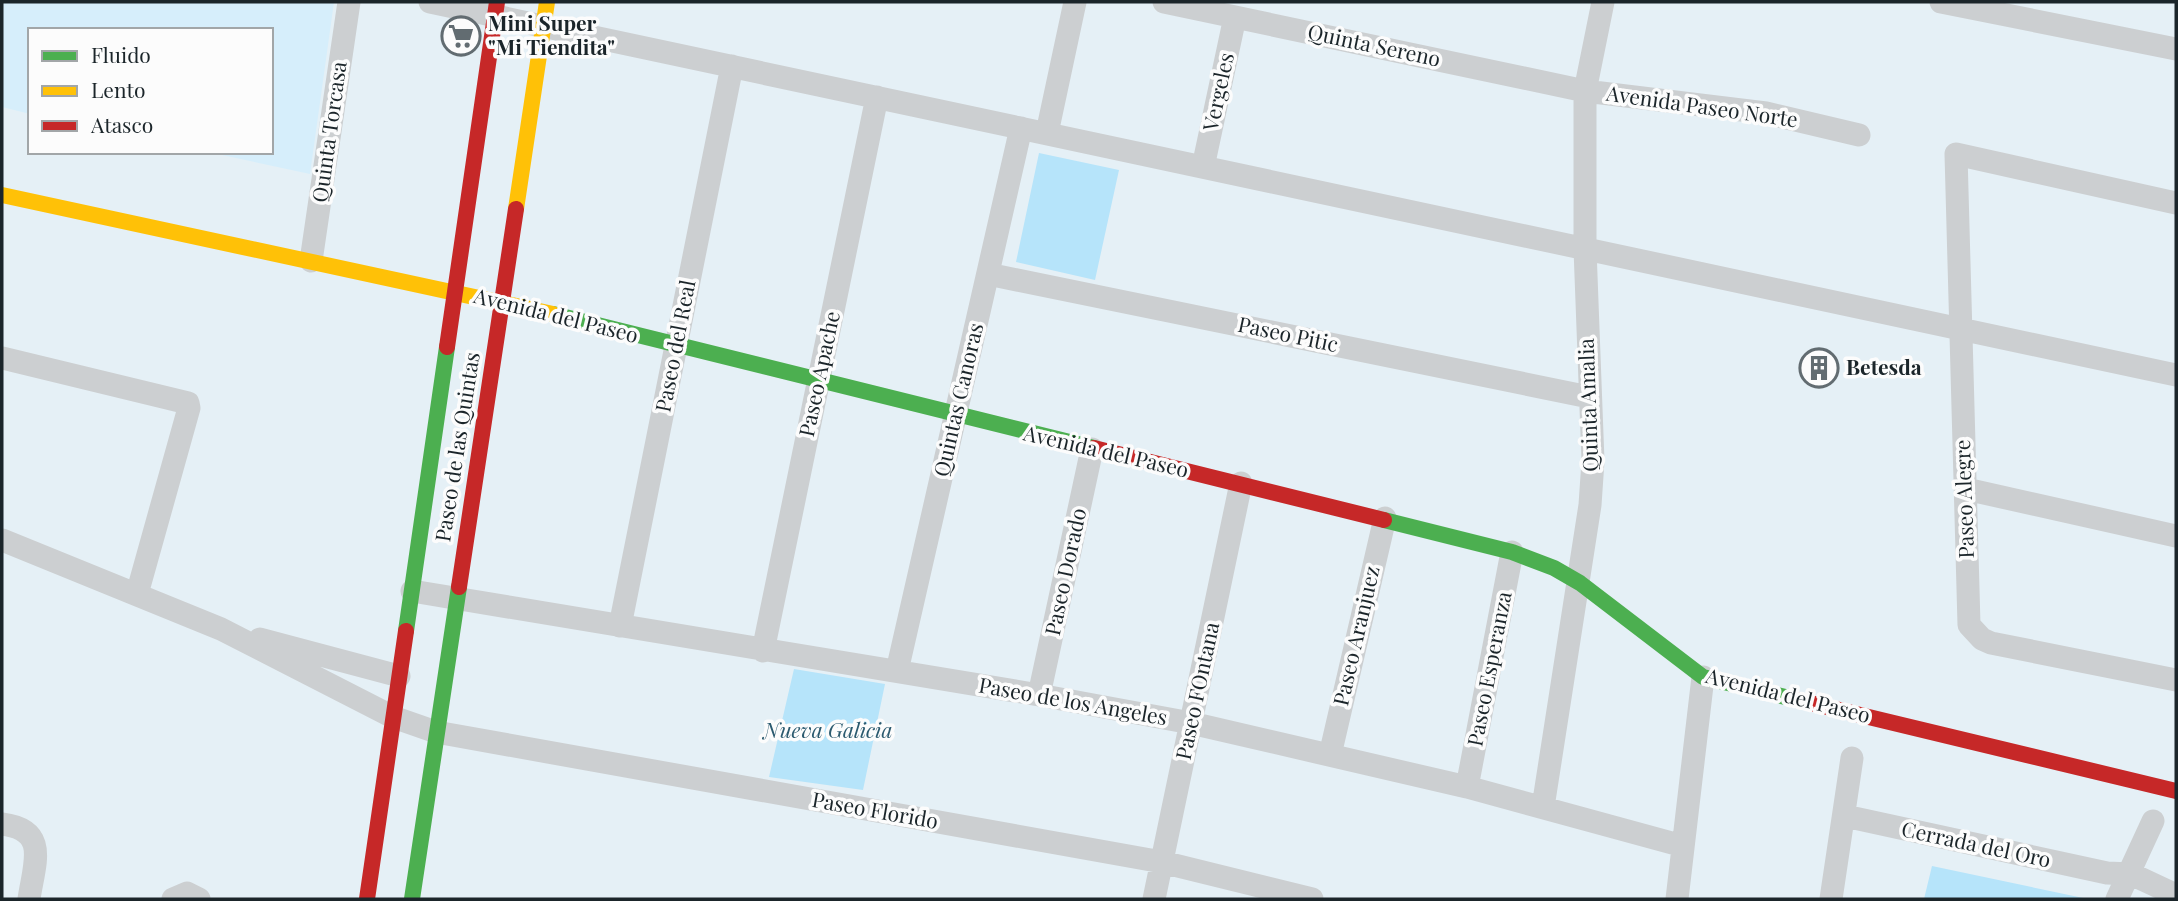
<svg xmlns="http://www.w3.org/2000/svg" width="2178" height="901" font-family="'Playfair Display',serif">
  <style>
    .built { fill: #d6eefb }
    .green { fill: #b6e4fa }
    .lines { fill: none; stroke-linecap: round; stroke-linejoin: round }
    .street { stroke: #cccfd1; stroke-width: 23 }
    .fast { stroke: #4caf50; stroke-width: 16 }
    .slow { stroke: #ffc107; stroke-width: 16 }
    .jam { stroke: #c62828; stroke-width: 16 }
    .labels { text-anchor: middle; stroke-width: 7; stroke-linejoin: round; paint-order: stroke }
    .poi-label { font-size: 21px; font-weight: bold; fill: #1b252a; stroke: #fcfcfc; text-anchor: start }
    .street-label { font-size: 21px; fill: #1b252a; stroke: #fcfcfc }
    .park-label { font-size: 21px; font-style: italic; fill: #2b5a6f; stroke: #fcfcfc }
  </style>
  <rect width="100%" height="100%" fill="#e5f0f6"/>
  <path class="built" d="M2 2H334L310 174 208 152H271V30H30V114L2 107Z"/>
  <path class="green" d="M1039 153 1119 170 1095 280 1016 262Z
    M794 669 885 684 863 790 769 777Z
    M1932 866 2088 899H1924Z"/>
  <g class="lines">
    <path class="street" d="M430 2 2176 375
      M1164 2 1585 91 1766 113 1859 135
      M1941 2 2176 49
      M1047 133 1075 2
      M1203 167 1235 17
      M2176 203 1956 154 1969 625 1982 639 1991 643 2176 680
      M311 261 349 2
      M988 274 1589 397
      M2 358 188 403 189 408 137 594
      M1966 489 2176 536
      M2 540 221 629 393 717 436 732 1162 862 1312 899
      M412 591 1039 695 1191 723 1467 787 1683 846
      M620 626 732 66
      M260 639 399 676
      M763 651 877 97
      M897 671 1021 128
      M1039 695 1092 449
      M1330 755 1385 518
      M1467 787 1512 552
      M1543 807 1590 505 1593 461 1585 249V91L1603 2
      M1845 816 2107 873 2131 874 2176 895
      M2 824C50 830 34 864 29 899
      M173 899 187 893 199 899
      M1154 899 1241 483
      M1677 899 1703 677
      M1831 899 1852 758
      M2117 899 2153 821"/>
    <path class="fast" d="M553 314 1094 448
      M1384 520 1512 552 1554 568 1580 583 1703 677 1798 700
      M406 631 447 347
      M412 899 459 587"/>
    <path class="slow" d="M2 195 553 314
      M516 209 547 2"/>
    <path class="jam" d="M447 347 497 2
      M1094 448 1384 520
      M459 587 516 209
      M1798 700 2176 791
      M367 899 406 631"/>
  </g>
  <defs>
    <g id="supermarket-ring" transform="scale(2.0125)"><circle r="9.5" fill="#fcfcfc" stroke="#626c71" stroke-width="1.5"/><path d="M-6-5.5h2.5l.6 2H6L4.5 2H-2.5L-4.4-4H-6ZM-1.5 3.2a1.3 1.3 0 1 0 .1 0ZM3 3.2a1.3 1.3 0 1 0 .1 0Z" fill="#626c71"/></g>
    <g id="building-ring" transform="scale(2.0125)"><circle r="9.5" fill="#fcfcfc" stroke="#626c71" stroke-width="1.5"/><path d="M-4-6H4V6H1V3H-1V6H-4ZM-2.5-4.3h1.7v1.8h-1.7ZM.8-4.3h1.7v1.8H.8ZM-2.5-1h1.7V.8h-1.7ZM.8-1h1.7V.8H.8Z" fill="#626c71"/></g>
  </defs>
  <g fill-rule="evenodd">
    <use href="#supermarket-ring" x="461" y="36"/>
    <use href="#building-ring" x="1819" y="368"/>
  </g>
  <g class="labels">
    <g class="poi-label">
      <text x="488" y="31">Mini Super<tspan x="488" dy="24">"Mi Tiendita"</tspan></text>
      <text x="1846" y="375">Betesda</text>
    </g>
    <g class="street-label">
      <text transform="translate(1374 46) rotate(12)" y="7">Quinta Sereno</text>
      <text transform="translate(1219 92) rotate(-78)" y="7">Vergeles</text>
      <text transform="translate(1702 107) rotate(8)" y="7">Avenida Paseo Norte</text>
      <text transform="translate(330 132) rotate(-82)" y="7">Quinta Torcasa</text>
      <text transform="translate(556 316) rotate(14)" y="7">Avenida del Paseo</text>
      <text transform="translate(1288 335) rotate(12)" y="7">Paseo Pitic</text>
      <text transform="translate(676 346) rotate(-79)" y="7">Paseo del Real</text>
      <text transform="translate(820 374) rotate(-78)" y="7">Paseo Apache</text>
      <text transform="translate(959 400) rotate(-77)" y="7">Quintas Canoras</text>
      <text transform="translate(1589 405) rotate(-92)" y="7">Quinta Amalia</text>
      <text transform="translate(458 447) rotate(-81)" y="7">Paseo de las Quintas</text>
      <text transform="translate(1106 452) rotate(13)" y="7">Avenida del Paseo</text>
      <text transform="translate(1965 499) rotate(-92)" y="7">Paseo Alegre</text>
      <text transform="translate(1066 572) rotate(-78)" y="7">Paseo Dorado</text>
      <text transform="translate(1357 636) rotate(-77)" y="7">Paseo Aranjuez</text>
      <text transform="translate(1490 669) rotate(-79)" y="7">Paseo Esperanza</text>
      <text transform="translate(1198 691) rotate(-78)" y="7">Paseo FOntana</text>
      <text transform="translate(1788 696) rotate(14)" y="7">Avenida del Paseo</text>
      <text transform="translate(1073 702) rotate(10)" y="7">Paseo de los Angeles</text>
      <text transform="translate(875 811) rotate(10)" y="7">Paseo Florido</text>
      <text transform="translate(1976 845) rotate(12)" y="7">Cerrada del Oro</text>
    </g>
    <g class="park-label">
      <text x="828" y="738">Nueva Galicia</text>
    </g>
  </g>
  <rect width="2178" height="901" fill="none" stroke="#1b252a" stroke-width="7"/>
  <rect x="28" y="28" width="245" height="126" fill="#fcfcfc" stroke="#a2a6a8" stroke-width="2"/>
  <rect x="42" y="51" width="35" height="10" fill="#4caf50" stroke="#a2a6a8" stroke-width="2"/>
  <text x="91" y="63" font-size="21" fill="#1b252a">Fluido</text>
  <rect x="42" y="86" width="35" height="10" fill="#ffc107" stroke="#a2a6a8" stroke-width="2"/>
  <text x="91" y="98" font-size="21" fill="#1b252a">Lento</text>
  <rect x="42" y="121" width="35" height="10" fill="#c62828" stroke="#a2a6a8" stroke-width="2"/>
  <text x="91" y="133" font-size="21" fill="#1b252a">Atasco</text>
</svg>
